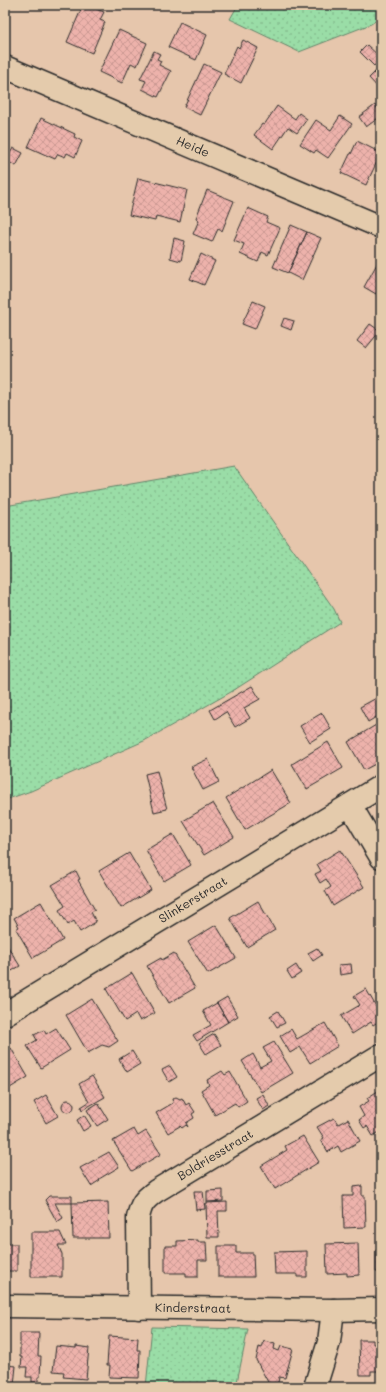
<svg xmlns="http://www.w3.org/2000/svg" width="386" height="1392" font-family="Mali,sans-serif">
  <style>
    .grass { fill: url(#grass-dots); stroke: #628469 }
    .building { fill: url(#building-cross-hatch); stroke: #2b2b2b }
    .lines { fill: none; stroke-linecap: round; stroke-linejoin: round }
    .minor-casing { stroke: #2b2b2b; stroke-width: 25 }
    .minor { stroke: #e4cbac; stroke-width: 22 }
    .labels { text-anchor: middle; stroke-width: 4; stroke-linejoin: round; paint-order: stroke }
    .street-label { font-size: 12px; fill: #2b2b2b; stroke: #e4cbac }
  </style>
  <defs>
    <pattern id="grass-dots" width="8" height="8" patternUnits="userSpaceOnUse"><rect width="8" height="8" fill="#9adda7"/><path d="M2 2h.1M6 6h.1" fill="none" stroke="#85be90" stroke-width="1.8" stroke-linecap="round"/></pattern>
    <pattern id="building-cross-hatch" width="8" height="8" patternUnits="userSpaceOnUse"><rect width="8" height="8" fill="#edb2ab"/><path d="M0 0l8 8M0 8l8-8" fill="none" stroke="#cb9993"/></pattern>
  </defs>
  <rect width="100%" height="100%" fill="#e6c6ac"/>
  <filter id="ink" filterUnits="userSpaceOnUse"><feTurbulence type="fractalNoise" baseFrequency=".025" numOctaves="2"/><feDisplacementMap in="SourceGraphic" scale="8" xChannelSelector="R" yChannelSelector="G"/><feConvolveMatrix kernelMatrix="1 2 1 2 8 2 1 2 1" color-interpolation-filters="sRGB"/></filter>
  <g filter="url(#ink)">
    <path class="grass" d="M238 5H381V17L371 24 299 52 230 19Z
      M234 466 334 609 340 622 231 692 144 741 31 791 5 800V506Z
      M152 1327 248 1329 236 1387H146Z"/>
    <path class="building" d="M83 5H97L96 9 104 12 100 20 105 22 92 53 67 42Z
      M180 22 207 35 196 60 168 47Z
      M119 30 147 43 137 66 131 63 122 83 99 72Z
      M243 40 258 48 241 83 224 74 237 46 239 48Z
      M367 45 381 58 374 66 360 52Z
      M154 51 160 54 157 59 161 61 159 65 171 71 158 97 142 89 146 81 140 79Z
      M204 64 221 72 200 115 184 107Z
      M377 70 381 75V91L369 78Z
      M375 105 381 114V116L366 127 359 117Z
      M277 106 295 119 299 113 307 119 297 133 288 127 273 149 254 135 262 124 264 125Z
      M340 116 352 124 328 158 316 150 314 153 300 144 316 120 331 130Z
      M41 118 75 134 74 137 82 141 75 157 67 153 65 157 58 154 55 159 28 147Z
      M357 141 381 153 366 185 341 173 350 154H351Z
      M13 148 23 153 16 166 6 161Z
      M138 178 187 190 180 222 156 216 155 221 129 215Z
      M207 190 234 201 222 231 218 229 212 242 193 234 199 220 196 218Z
      M248 208 268 217 266 222 280 228 268 255 262 252 258 262 240 254 244 244 234 240Z
      M291 225 307 232 288 273 273 267Z
      M307 232 321 238 302 280 288 273Z
      M174 238 185 241 181 261 170 258Z
      M201 254 215 261 204 285 190 279Z
      M378 262 381 264V294L377 292 376 294 364 287Z
      M253 301 265 306 255 329 242 324Z
      M284 318 294 321 291 330 281 326Z
      M370 324 380 331 366 348 357 341Z
      M252 686 260 699 244 708 250 718 235 727 226 712 215 719 210 710Z
      M380 696 381 714 368 722 360 707Z
      M322 713 331 729 310 742 300 726Z
      M376 725 381 735V761L364 770 348 742Z
      M328 742 343 768 307 789 292 764Z
      M208 759 219 782 203 790 191 767Z
      M271 770 291 803 245 830 226 798Z
      M157 771 167 809 154 812 145 774Z
      M213 803 234 837 204 855 183 821Z
      M173 834 191 865 164 881 146 850Z
      M340 850 364 887 333 906 325 891 331 887 326 879 320 883 315 874 321 871 317 864Z
      M129 853 151 890 121 908 99 871Z
      M76 871 80 879 78 880 95 910 91 912 96 922 80 932 74 921 68 925 59 910 65 906 52 885Z
      M258 901 275 930 247 947 230 918Z
      M41 902 63 940 33 958 16 929 19 927 14 918Z
      M216 925 236 958 208 974 188 942Z
      M5 942 20 966 10 972 6 967 5 968Z
      M317 948 322 955 313 961 308 953Z
      M174 953 195 988 169 1003 147 966 161 958 162 960Z
      M351 964 352 973 340 975 339 965Z
      M296 965 301 973 292 979 287 971Z
      M132 973 155 1013 140 1021 136 1014 125 1021 106 989Z
      M366 989 381 1015V1020L373 1025 371 1022 352 1034 341 1016 360 1005 354 996Z
      M227 997 238 1016 228 1022 217 1003Z
      M92 999 118 1041 109 1047 102 1045 88 1053 66 1015Z
      M217 1003 228 1022 197 1041 193 1035 211 1025 203 1011Z
      M278 1011 285 1023 277 1027 270 1016Z
      M325 1023 338 1046 310 1063 300 1047 290 1053 280 1036 291 1029 297 1039Z
      M56 1028 70 1050 41 1068 27 1046 37 1040 34 1035 44 1030 46 1034Z
      M214 1034 221 1045 206 1054 199 1043Z
      M274 1042 293 1073 261 1092 242 1061 253 1054 260 1067 271 1061 263 1048Z
      M11 1048 28 1077 5 1091V1052Z
      M132 1051 140 1064 127 1072 119 1059Z
      M170 1066 177 1077 169 1082 162 1070Z
      M222 1071 225 1075 230 1072 247 1101 238 1107 235 1103 215 1115 201 1090 209 1085 207 1080Z
      M92 1076 105 1097 82 1110 81 1107 89 1102 79 1084Z
      M381 1089V1131L373 1136 367 1126 364 1128 359 1120 364 1116 359 1107 369 1101 367 1098Z
      M263 1094 269 1106 263 1110 256 1098Z
      M46 1095 58 1116 46 1123 34 1102Z
      M176 1097 180 1099 182 1098 186 1105 189 1103 195 1112 192 1114 194 1118 186 1123 188 1127 186 1125 182 1128 180 1126 168 1133 156 1113 173 1103 172 1099Z
      M62 1106a6 6 0 1 1 12 0a6 6 0 1 1-12 0Z
      M98 1103 108 1119 97 1126 87 1110Z
      M84 1115 91 1126 83 1131 77 1120Z
      M334 1118 338 1124 348 1119 360 1141 341 1152 338 1146 328 1152 321 1140 324 1138 317 1127Z
      M134 1129 138 1136 146 1131 161 1154 132 1171 113 1141Z
      M303 1136 319 1162 275 1189 261 1166 287 1150 285 1146Z
      M109 1152 119 1167 99 1179 100 1180 91 1186 80 1168Z
      M362 1186V1196H365L366 1227 344 1228 343 1196H353V1187Z
      M223 1190V1201L207 1202V1191Z
      M194 1191H203L205 1209 196 1210Z
      M49 1196H72V1203H55L63 1218 57 1222 45 1200Z
      M108 1202 109 1238H73L72 1203Z
      M227 1202V1211H218L219 1237H207L206 1203Z
      M31 1232H60L66 1245H58L62 1254V1277H31Z
      M198 1240V1242H206L207 1260H198V1277H186V1273H165V1246H177V1241Z
      M358 1243 359 1275 347 1276V1273L327 1274 326 1244Z
      M5 1244H17V1271H5Z
      M218 1246H236V1253H253L254 1277H218Z
      M376 1250H381V1272H376Z
      M307 1251V1277H297V1274H275L274 1252Z
      M20 1333H39L38 1356H41L40 1377H38V1382H32V1377H26L27 1367H21L22 1357H20Z
      M109 1336 138 1338 137 1350H140L139 1378 109 1377 110 1365H107Z
      M359 1340H373V1344H381V1378H380V1371H371V1375H360Z
      M264 1341 275 1344 274 1349 279 1351 281 1346 293 1349 285 1378 279 1377 278 1383 269 1384 256 1360 259 1347 262 1348Z
      M56 1346 76 1348V1346L89 1348 86 1379 63 1377 64 1372 53 1371Z
      M5 1365 16 1366 14 1385 5 1384Z"/>
    <g class="lines">
      <g class="minor-casing">
        <g id="minor">
          <path id="s1" d="M5 67 381 227"/>
          <path d="M350 805 381 857"/>
          <path id="s2" d="M5 1014 381 786"/>
          <path id="s3" d="M5 1306 333 1310 381 1309"/>
          <path id="s4" d="M139 1308 138 1218C141 1203 144 1200 156 1191L381 1055"/>
          <path d="M315 1387 329 1342 333 1310"/>
        </g>
      </g>
      <use href="#minor" class="minor"/>
    </g>
  </g>
  <g class="labels">
    <g class="street-label">
      <text dy="4" stroke="none"><textPath href="#s1" startOffset="204">Heide</textPath></text>
      <text dy="4" stroke="none"><textPath href="#s2" startOffset="220">Slinkerstraat</textPath></text>
      <text dy="4" stroke="none"><textPath href="#s4" startOffset="193">Boldriesstraat</textPath></text>
      <text dy="4" stroke="none"><textPath href="#s3" startOffset="188">Kinderstraat</textPath></text>
    </g>
  </g>
  <rect width="386" height="1392" fill="none" stroke="#e4cbac" stroke-width="20"/>
  <rect x="10" y="10" width="366" height="1372" fill="none" stroke="#2b2b2b" stroke-width="1.5" filter="url(#ink)"/>
</svg>
